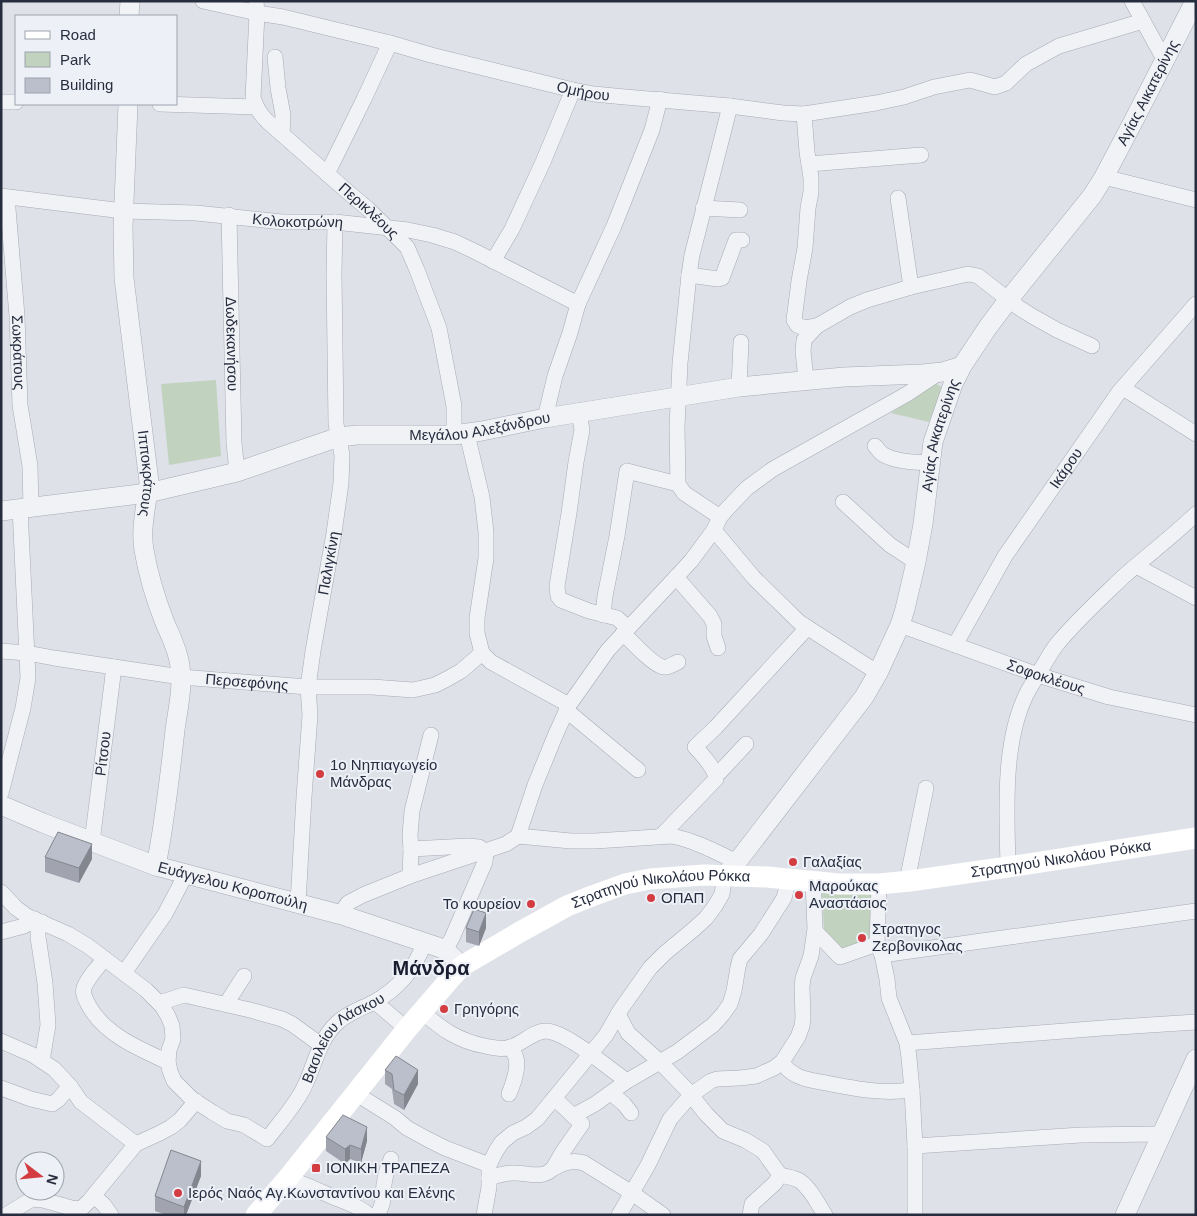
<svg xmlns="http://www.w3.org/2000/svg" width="1197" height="1216" font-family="Helvetica,sans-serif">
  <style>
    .green { fill: #c1d2be }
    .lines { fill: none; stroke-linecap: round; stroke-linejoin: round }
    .minor-casing { stroke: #a7abb5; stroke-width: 16 }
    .tertiary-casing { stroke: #a7abb5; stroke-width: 20 }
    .minor { stroke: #f1f2f6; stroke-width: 15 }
    .tertiary { stroke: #f1f2f6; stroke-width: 19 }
    .secondary { stroke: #fff; stroke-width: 21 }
    .wall { fill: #a1a4af }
    .shaded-wall { fill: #83868e }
    .building { fill: #bbbfcb; stroke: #83868e }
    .poi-dot { fill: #d33d42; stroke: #edf0f6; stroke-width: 2 }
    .labels { text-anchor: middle; stroke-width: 4; stroke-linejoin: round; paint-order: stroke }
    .street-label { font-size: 15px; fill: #262d3f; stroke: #edf0f6 }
    .poi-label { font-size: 15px; fill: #262d3f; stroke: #edf0f6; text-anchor: start }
    .district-label { font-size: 20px; font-weight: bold; fill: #191e30; stroke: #edf0f6 }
  </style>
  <rect width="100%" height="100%" fill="#dee1e8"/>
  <path class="green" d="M216 380 221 456 169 465 161 384Z
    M935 383 943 388 929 422 891 413Z
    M822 890 873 892V941L841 950 824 933Z"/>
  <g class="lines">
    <g class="minor-casing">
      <g id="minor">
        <path id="s1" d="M203 1 257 13 283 17 390 43 431 55 573 90 594 94 625 97 730 106 783 113 804 114 876 103 904 97 934 87 970 80 995 87 1006 83 1026 64 1059 46 1143 21"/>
        <path id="s2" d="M256 1 257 13 253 98C257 108 259 113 267 121L349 193 368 209 407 247 417 270 439 328 454 406V435"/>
        <path d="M1132 1 1165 61"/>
        <path d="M275 57 278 88 283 115 282 134"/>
        <path d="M1 102H16"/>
        <path d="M160 104 256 107"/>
        <path d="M804 114 807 152 811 178V192L808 208 805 248 799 281 794 320 797 325 804 328 817 326"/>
        <path d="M809 164 921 155"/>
        <path d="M327 174 364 99 390 43"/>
        <path d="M1104 177 1196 200"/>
        <path id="s3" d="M1 196 123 211 196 213 282 222H335L408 230 432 235 455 242 476 252 578 304"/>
        <path id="s4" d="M7 197 17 316 20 405 30 466 31 508"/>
        <path d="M898 198 911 287"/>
        <path d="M703 208 740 210"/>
        <path id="s5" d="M229 215 234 443 237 472"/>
        <path d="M493 261 512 229 543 162 573 90"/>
        <path d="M689 275 718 279 722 278 736 240H742"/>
        <path d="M806 380 803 351 804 340 817 326 850 307 867 300 911 287 968 274 978 276 1018 307 1032 316 1057 330 1092 346"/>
        <path d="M739 387 741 342"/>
        <path d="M1123 388 1196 434"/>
        <path d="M579 413 582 430 576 462 569 513 557 586 558 596 561 600 589 611 617 618 628 628"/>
        <path d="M545 418 555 376 570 333 578 304 614 226 652 130 660 99"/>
        <path d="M467 434 482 497 486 532V558L477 618V633L482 653 491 662 569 705"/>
        <path d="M875 446C878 449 880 453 884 455 897 462 915 462 930 463"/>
        <path d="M843 502 890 545 916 562"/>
        <path d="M720 517 684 493 678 484 677 427 680 363 689 275 692 255 730 106"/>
        <path d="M714 530 754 578 799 622 878 673"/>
        <path d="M1136 566 1196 598"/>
        <path d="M676 577 710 616 714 624V636L718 648"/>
        <path d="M603 615 605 596 617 536 627 471 678 484"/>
        <path id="s6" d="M900 625 1038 675 1109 697 1196 715"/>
        <path d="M623 633C631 641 653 665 663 667 668 668 673 664 678 662"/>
        <path id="s7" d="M955 645 1005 556 1119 392 1196 304"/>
        <path id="s8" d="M1 651 27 653 54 658 181 677 308 687H372L413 690 435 685 447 679 461 671 482 653"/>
        <path d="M566 710 638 770"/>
        <path d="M716 773 720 772 746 744"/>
        <path d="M1 793 23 708 28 678 20 508"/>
        <path d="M518 836 535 785 555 736 569 705 608 650 691 561 714 530 720 517 726 510 747 488 773 469 907 394 940 372"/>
        <path d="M661 836 716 779C716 770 702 754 695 747L716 727 807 628"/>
        <path id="s9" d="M92 842 114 667"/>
        <path d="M411 849 468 846 479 847 486 852 485 862 452 938 445 950"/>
        <path d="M1008 867C1007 814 1002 745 1026 695 1031 685 1038 675 1043 666 1048 658 1052 650 1058 643 1078 619 1101 598 1124 576 1148 555 1173 536 1196 514"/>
        <path d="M410 876 411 849 410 835 412 811 431 735"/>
        <path d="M907 881 926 788"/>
        <path d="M879 884 877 944 882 955 887 979 889 998 907 1043 909 1058 912 1090 915 1146V1215"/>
        <path id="s10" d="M1 892 16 908 27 916 68 934 88 946 146 990 162 1006 168 1016 172 1026 173 1039 169 1050 168 1062 170 1071 174 1081 192 1099 212 1112 227 1121 244 1125 267 1139C279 1124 291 1110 301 1093 314 1071 317 1041 337 1023 347 1013 361 1009 374 1002 397 990 416 968 424 943"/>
        <path id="s11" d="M298 903 304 797 310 715 308 687 313 651 334 533 341 483 342 455 336 424 334 274 335 222"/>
        <path d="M342 915 343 910 348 903 363 895 410 876 506 844 518 836 571 841H595L672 836C696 841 716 852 737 862"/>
        <path d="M815 931 840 957 877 944"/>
        <path d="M1 932 24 926 35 919"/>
        <path d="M882 955 1196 911"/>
        <path d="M105 959C99 965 87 979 84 988 82 994 86 1000 89 1006 105 1035 140 1049 168 1062"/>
        <path d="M124 973 165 914 186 874"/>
        <path d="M375 1002 407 1029"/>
        <path d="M159 1003 184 995 250 1010 282 1019 292 1024 321 1045"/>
        <path d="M226 1004 244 976"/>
        <path d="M422 1012C442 1029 458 1041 485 1046 494 1048 503 1050 511 1047 523 1043 534 1031 546 1031 567 1032 609 1069 627 1081"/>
        <path d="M618 1014 628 1033 660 1062 687 1090 706 1114 723 1131 745 1140 763 1151 780 1175C787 1177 794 1177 800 1181 811 1189 818 1204 825 1215"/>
        <path d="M1 1041 33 1055 54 1069 70 1086 81 1102 136 1144"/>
        <path d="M907 1043 1103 1028 1196 1022"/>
        <path d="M42 1061 48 1025 45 983 38 937V928L42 922"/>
        <path d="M782 1062C785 1067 790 1072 796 1075 804 1080 817 1081 826 1083 857 1089 881 1094 912 1090"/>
        <path d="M1 1088 31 1099 52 1104 58 1100 70 1086"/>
        <path d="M355 1093 395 1118 407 1128 427 1139 445 1148 489 1165"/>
        <path d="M611 1093 624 1104 631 1113"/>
        <path d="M509 1094C513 1084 519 1069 516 1058 515 1054 512 1050 510 1047"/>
        <path d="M554 1098 582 1124 562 1153 554 1167"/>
        <path d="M573 1116 595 1104 627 1081 677 1052 713 1025 723 1014 730 1004 734 991 738 967 740 959 761 934 784 898 789 879"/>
        <path d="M915 1146 1081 1135 1161 1134"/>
        <path d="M288 1178C304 1184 318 1190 333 1197 345 1202 359 1206 369 1215"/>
        <path d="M489 1178C496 1176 505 1173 512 1173 523 1172 533 1177 544 1174 549 1173 550 1170 554 1168 564 1162 574 1160 584 1163L632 1193 663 1215"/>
        <path d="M94 1196 104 1205 111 1215"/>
        <path d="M6 1215 32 1199 43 1200 75 1209 82 1208 89 1201 136 1144 160 1133 171 1127 180 1120 196 1101"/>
        <path d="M377 1215C387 1199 381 1194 385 1179 386 1172 389 1165 391 1159"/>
        <path d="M484 1215 489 1187V1165L496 1151 502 1142 513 1133 526 1127 537 1119 606 1035 621 1009 650 968 665 953 694 929 706 918 715 906 722 894 725 875"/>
        <path d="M619 1215 648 1165 670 1119 691 1095 711 1081 717 1079 740 1078 756 1076 774 1068 782 1062 798 1037 802 1026 803 1018 802 987 803 978 811 956 815 929 813 882"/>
        <path d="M750 1215 752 1204 775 1183 780 1175"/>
      </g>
    </g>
    <g class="tertiary-casing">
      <g id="tertiary">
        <path d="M129 16 130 1"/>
        <path id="s12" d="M128 104 123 227 124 278 149 482C147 504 140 527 144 550 148 574 156 600 165 623 171 637 178 650 180 666 183 690 178 707 175 730 170 775 165 821 156 866"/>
        <path id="s13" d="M1 511 148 493 237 472 289 454 339 437 357 435H454L482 431 545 418 739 387 844 377 922 374 942 372 962 366"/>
        <path id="s14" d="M1 805 43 823 156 866 342 915 438 947 445 950 462 966"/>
        <path id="s15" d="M725 875 737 862 864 697 878 673 900 625 905 609 916 562 923 524 933 442 953 384 962 366 988 327 1009 299 1092 196 1104 177 1134 120 1195 1"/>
        <path d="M1125 1215 1196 1059"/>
      </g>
    </g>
    <use href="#minor" class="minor"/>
    <use href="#tertiary" class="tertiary"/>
    <path class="secondary" id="s16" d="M256 1215 288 1178 407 1029 450 979 462 966 520 932 567 906 592 896 625 884 650 879 704 875 767 877 839 884H879L910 881 1008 867 1196 838"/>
  </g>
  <path class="wall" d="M45 857 92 859 79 883 45 872Z
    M466 928H486L479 946 466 942Z
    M385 1070 418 1084 404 1110 394 1104 392 1089 385 1084Z
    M326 1137 367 1141 361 1163 350 1159 345 1164 326 1151Z
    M201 1176 186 1215H166L155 1211V1196Z"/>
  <path class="shaded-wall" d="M92 844V859L79 883V868Z
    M486 913V928L479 946V932Z
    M418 1070V1084L404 1110V1095Z
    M367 1127V1141L361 1163V1149Z
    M350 1145V1159L345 1164V1149Z
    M201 1161V1176L186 1215H184V1207Z"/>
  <path class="building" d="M58 832 92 844 79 868 45 857Z
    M474 909 486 913 479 932 466 928Z
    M396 1056 418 1070 404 1095 394 1090 392 1074 385 1070Z
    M343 1115 367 1127 361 1149 350 1145 345 1149 326 1137Z
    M171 1150 201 1161 184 1207 155 1196Z"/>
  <g class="poi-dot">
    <circle cx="320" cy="774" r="5"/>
    <circle cx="793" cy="862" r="5"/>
    <circle cx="799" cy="895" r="5"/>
    <circle cx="651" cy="898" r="5"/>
    <circle cx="531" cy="904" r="5"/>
    <circle cx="862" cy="938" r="5"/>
    <circle cx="444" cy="1009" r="5"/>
    <rect x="311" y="1163" width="10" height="10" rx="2.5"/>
    <circle cx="178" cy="1193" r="5"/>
  </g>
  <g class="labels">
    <g class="street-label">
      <text dy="5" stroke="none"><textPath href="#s1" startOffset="391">Ομήρου</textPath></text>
      <text dy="5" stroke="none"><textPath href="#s15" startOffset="906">Αγίας Αικατερίνης</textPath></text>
      <text dy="5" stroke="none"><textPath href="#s2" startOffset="260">Περικλέους</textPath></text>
      <text dy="5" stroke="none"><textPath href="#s3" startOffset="298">Κολοκοτρώνη</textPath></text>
      <text dy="5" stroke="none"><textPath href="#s5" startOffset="129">Δωδεκανήσου</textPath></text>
      <text dy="5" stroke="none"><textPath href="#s4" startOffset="156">Σωκράτους</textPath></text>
      <text dy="5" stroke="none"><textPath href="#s13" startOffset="489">Μεγάλου Αλεξάνδρου</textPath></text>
      <text dy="5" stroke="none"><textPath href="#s15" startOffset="501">Αγίας Αικατερίνης</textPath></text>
      <text dy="5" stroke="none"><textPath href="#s7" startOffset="209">Ικάρου</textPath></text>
      <text dy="5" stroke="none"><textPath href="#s12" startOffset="371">Ιπποκράτους</textPath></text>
      <text dy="5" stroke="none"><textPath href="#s11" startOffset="342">Παλιγκίνη</textPath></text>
      <text dy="5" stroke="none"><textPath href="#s6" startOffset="155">Σοφοκλέους</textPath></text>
      <text dy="5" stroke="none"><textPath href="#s8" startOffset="248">Περσεφόνης</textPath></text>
      <text dy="5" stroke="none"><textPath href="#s9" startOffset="89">Ρίτσου</textPath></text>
      <text dy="5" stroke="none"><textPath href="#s16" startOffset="945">Στρατηγού Νικολάου Ρόκκα</textPath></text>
      <text dy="5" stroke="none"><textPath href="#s14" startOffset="246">Ευάγγελου Κοροπούλη</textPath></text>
      <text dy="5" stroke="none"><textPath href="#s16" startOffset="541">Στρατηγού Νικολάου Ρόκκα</textPath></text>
      <text dy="5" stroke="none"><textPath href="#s10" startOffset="519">Βασιλείου Λάσκου</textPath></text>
    </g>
    <g class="poi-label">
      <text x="330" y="770">1ο Νηπιαγωγείο<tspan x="330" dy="17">Μάνδρας</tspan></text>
      <text x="803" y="867">Γαλαξίας</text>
      <text x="809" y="891">Μαρούκας<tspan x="809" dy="17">Αναστάσιος</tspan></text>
      <text x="661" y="903">ΟΠΑΠ</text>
      <text x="521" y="909" text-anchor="end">Το κουρείον</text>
      <text x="872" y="934">Στρατηγος<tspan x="872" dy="17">Ζερβονικολας</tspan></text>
      <text x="454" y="1014">Γρηγόρης</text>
      <text x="326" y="1173">ΙΟΝΙΚΗ ΤΡΑΠΕΖΑ</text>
      <text x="188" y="1198">Ιερός Ναός Αγ.Κωνσταντίνου και Ελένης</text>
    </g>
    <g class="district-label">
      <text x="431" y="975">Μάνδρα</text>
    </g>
  </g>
  <rect width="1197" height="1216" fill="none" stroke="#262d3f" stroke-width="5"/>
  <rect x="15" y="15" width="162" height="90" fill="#edf0f6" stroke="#9da2ad"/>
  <rect x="25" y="31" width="25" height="8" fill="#ffffff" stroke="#9da2ad"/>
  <text x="60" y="40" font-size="15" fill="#262d3f">Road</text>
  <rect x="25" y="52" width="25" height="15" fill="#c1d2be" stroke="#9da2ad"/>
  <text x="60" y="65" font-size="15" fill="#262d3f">Park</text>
  <rect x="25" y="78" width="25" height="15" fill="#bbbfcb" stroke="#9da2ad"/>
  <text x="60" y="90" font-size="15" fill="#262d3f">Building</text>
  <g transform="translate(40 1176) rotate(106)"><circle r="24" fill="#edf0f6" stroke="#9da2ad"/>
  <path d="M0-4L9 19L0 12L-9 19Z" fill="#d33d42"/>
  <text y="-8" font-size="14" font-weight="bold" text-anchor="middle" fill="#262d3f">N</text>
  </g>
</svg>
